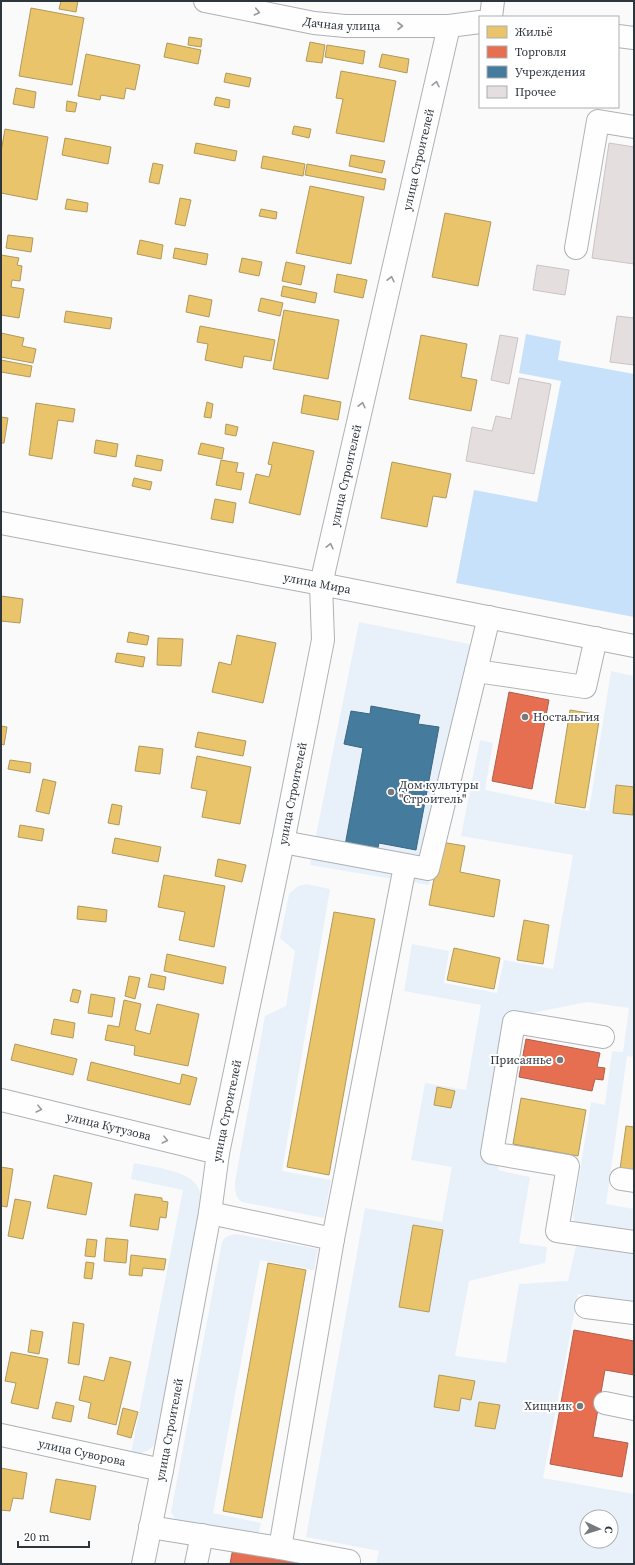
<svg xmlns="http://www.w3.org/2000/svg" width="635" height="1565" font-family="'Source Serif 4',serif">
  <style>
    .green { fill: #e8f1f9; fill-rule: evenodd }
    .forest { fill: #c8e1fb }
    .homes { fill: #e9c46a; stroke: #b1995c }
    .shops { fill: #e76f51; stroke: #af5e4b }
    .public { fill: #457b9d; stroke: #3e6680 }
    .building { fill: #e4dfde; stroke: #cac5c3 }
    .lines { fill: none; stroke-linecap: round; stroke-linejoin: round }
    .minor-casing { stroke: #aeb1b5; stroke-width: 24 }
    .minor { stroke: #fefefe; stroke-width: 22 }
    .oneway { stroke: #969a9e }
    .poi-dot { fill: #757a7f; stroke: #fff; stroke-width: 1.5 }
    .labels { text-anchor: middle; stroke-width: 4; stroke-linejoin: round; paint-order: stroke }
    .street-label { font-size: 12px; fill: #2d353d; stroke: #fff }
    .poi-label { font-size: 12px; fill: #2d353d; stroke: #fff; text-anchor: start }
  </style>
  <rect width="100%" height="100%" fill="#fafafa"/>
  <path class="green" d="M359 622 474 645 429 885 310 865Z
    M611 671 634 676V787L616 786 613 813 633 815 634 808V1057L627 1056 606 1204 634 1209V1232L578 1223 574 1220 573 1215 591 1102 605 1105 612 1051 623 1052 629 1008 587 1002 522 1015 498 1170 530 1177 519 1243 547 1247 545 1263 469 1281 455 1356 506 1363 519 1284 568 1281 576 1246 634 1254V1301L578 1294 543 1478 634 1494V1564H376L379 1551 306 1537 365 1208 442 1222 452 1167 411 1160 425 1083 466 1090 481 1005 404 991 412 944 449 951 444 983 497 993 504 960 553 969 573 855 461 836 480 740 493 743 485 790 589 811ZM437 1087 454 1091 451 1108 434 1105ZM413 1225 443 1230 429 1312 399 1307ZM439 1375 474 1381 471 1400 461 1398 459 1410 434 1407ZM479 1402 499 1406 495 1429 475 1426ZM587 1517H611V1541H587Z
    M306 884 330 889 282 1171 331 1180 324 1218 242 1202C235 1198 235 1190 235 1182L265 1016 286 1006 295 951 280 938 289 894 298 886Z
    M134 1163C152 1167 189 1170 198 1187 201 1194 202 1201 202 1208L154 1445C147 1453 140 1454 131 1453L183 1190 131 1179Z
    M236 1234 318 1249 314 1270 260 1260 213 1513 261 1523 257 1539 177 1522 171 1512 222 1242C226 1236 229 1235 236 1234Z"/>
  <path class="forest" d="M526 334 561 341 558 360 634 374V617L456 583 474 490 537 502 561 381 519 373Z"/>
  <path class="homes" d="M61 1H78L76 12 59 9Z
    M31 8 84 18 72 85 19 76Z
    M189 37 202 39 201 47 188 45Z
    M310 42 325 45 322 63 306 61Z
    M167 43 201 50 198 64 164 57Z
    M327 45 365 51 363 64 325 57Z
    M86 54 140 65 135 90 126 88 124 99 101 95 100 100 78 96Z
    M382 54 409 59 407 73 379 67Z
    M341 71 396 81 384 142 336 133 343 99 336 98Z
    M226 73 251 78 249 87 224 82Z
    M16 88 36 92 34 108 13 104Z
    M216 97 230 100 229 108 214 105Z
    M67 101 77 103 75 112 66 111Z
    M294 126 311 129 309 138 292 134Z
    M5 129 48 137 37 200 1 193V152Z
    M65 138 111 147 108 164 62 155Z
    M196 143 237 151 235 161 194 153Z
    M351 155 385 161 382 173 349 166Z
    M263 156 305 164 303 176 261 168Z
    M153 163 163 165 159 184 149 182Z
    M307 164 386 179 384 190 305 175Z
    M310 186 364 197 351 264 296 253Z
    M180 198 191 200 185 226 175 224Z
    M67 199 88 203 87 212 65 209Z
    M261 209 277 212 276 219 259 216Z
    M445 213 491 222 478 286 432 277Z
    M8 235 33 238 31 252 6 248Z
    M140 240 163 245 161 259 137 254Z
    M175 248 208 254 206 265 173 258Z
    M1 255 19 258 17 265 22 266 20 281 12 280 11 287 24 289 19 318 1 315Z
    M242 258 262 262 259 276 239 272Z
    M286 262 305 266 301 285 282 281Z
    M337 274 367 280 363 298 334 292Z
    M283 286 317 293 315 303 281 296Z
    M189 295 212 300 209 317 186 312Z
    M261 298 283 303 280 316 258 311Z
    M284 310 339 320 328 379 273 369Z
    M66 311 112 318 110 329 64 322Z
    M200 326 275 340 271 361 244 356 242 368 205 360 208 344 197 342Z
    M1 333 24 338 22 346 36 349 33 363 1 357Z
    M421 335 467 344 461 377 477 380 471 411 409 399Z
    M1 360 32 366 30 377 1 372Z
    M304 395 341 402 338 420 301 413Z
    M207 402 213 404 211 418 204 417Z
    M36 403 75 409 73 422 58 420 52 459 29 455Z
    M1 417 8 418 4 443H1Z
    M226 424 238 427 236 436 225 434Z
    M96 440 118 444 116 457 94 453Z
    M273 442 314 451 300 515 249 503 256 474 269 477 272 465 268 464Z
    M201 443 224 448 222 459 198 454Z
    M137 455 163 460 161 471 135 466Z
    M221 460 238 463 236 472 244 473 241 490 216 485Z
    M392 462 451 474 446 498 433 496 427 527 381 518Z
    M134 478 152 482 150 490 132 486Z
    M215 499 236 503 233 523 211 519Z
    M1 596 23 599 20 623 1 621Z
    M129 632 149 636 147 645 127 642Z
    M237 635 276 643 263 703 212 692 219 662 231 665Z
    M158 638 183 639 181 666 157 665Z
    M117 653 145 657 143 667 115 662Z
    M570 710 600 715 585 808 555 803Z
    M1 726 7 727 4 745 1 744Z
    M198 732 246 741 243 756 195 747Z
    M139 746 163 749 160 774 135 771Z
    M197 756 251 767 240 824 202 817 207 791 191 788Z
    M10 760 31 763 30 773 8 769Z
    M43 779 56 782 49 814 36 811Z
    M616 785 634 787 633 815 613 813Z
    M112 804 122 806 119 825 108 823Z
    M20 825 44 829 42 841 18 837Z
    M115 838 161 847 158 862 112 853Z
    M441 842 465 846 460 872 500 880 494 917 429 905Z
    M218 859 246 865 242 882 215 876Z
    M164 875 225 886 214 947 179 940 185 912 158 907Z
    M78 906 107 910 106 922 77 919Z
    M334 912 375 919 329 1175 287 1167Z
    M524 920 549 925 543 964 517 960Z
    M454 948 500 958 494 989 447 980Z
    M167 954 226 967 223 984 164 971Z
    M151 974 166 977 164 990 148 987Z
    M129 976 140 978 135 999 125 996Z
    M73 989 81 991 78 1003 70 1001Z
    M91 994 115 998 112 1017 88 1013Z
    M124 1000 141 1004 135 1030 150 1034 157 1004 199 1014 188 1066 134 1055 135 1046 105 1040 108 1025 119 1027Z
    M54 1019 75 1023 73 1038 51 1034Z
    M15 1044 77 1059 73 1075 11 1060Z
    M91 1062 180 1084 182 1074 197 1078 190 1105 87 1080Z
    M437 1087 455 1091 451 1108 434 1105Z
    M521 1098 586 1110 578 1156 513 1144Z
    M626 1126 634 1127V1171L620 1169Z
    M1 1167 13 1169 7 1207 1 1206Z
    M54 1175 92 1183 86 1215 47 1208Z
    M135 1194 162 1198V1201L168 1202 166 1218 160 1217 158 1230 130 1226Z
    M15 1199 31 1202 23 1239 8 1236Z
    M413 1225 443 1230 429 1312 399 1307Z
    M106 1238 128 1240 126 1263 104 1261Z
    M87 1239 97 1240 95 1257 85 1256Z
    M131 1255 166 1259 164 1270 143 1268 142 1276 129 1275Z
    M86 1262 94 1263 92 1279 84 1278Z
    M268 1263 306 1270 262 1518 223 1511Z
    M73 1322 84 1324 79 1365 68 1363Z
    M31 1330 43 1332 39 1354 28 1352Z
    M11 1352 48 1359 38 1409 11 1403 16 1383 5 1381Z
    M110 1357 131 1362 116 1425 88 1418 91 1403 79 1400 84 1376 104 1381Z
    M439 1375 475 1381 471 1400 461 1398 459 1411 434 1407Z
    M56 1402 74 1406 71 1422 52 1418Z
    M479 1402 500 1405 495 1429 475 1426Z
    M123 1408 138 1412 131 1438 117 1434Z
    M1 1468 27 1473 23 1499 13 1498 10 1511 1 1510Z
    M56 1479 96 1486 90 1520 50 1512Z"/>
  <path class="shops" d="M509 692 549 700 532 789 492 781Z
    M526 1039 600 1053 597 1067 605 1068 603 1080 595 1079 592 1091 519 1077Z
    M574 1330 634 1341V1375L605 1370 593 1437 628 1443 622 1477 550 1464Z
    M233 1548 321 1564H230Z"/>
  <path class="public" d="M371 706 420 715 418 724 439 727 416 850 379 843 376 857 344 851 363 748 344 744 351 711 370 714Z"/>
  <path class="building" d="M609 143 634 147V264L592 258Z
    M537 265 569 270 565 295 533 290Z
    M617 316 634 318V365L610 362Z
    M500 335 518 338 509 384 491 380Z
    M519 378 551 384 534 474 466 461 472 427 492 431 496 416 511 419Z"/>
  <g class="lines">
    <g class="minor-casing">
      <g id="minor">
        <path id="s1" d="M205 1 314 23 345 26H449L480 22"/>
        <path d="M491 17 493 1"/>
        <path d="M618 36 634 38"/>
        <path d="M576 248 598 121 634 127"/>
        <path id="s2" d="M1 523 321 584 634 646"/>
        <path d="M476 671 585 687 596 638"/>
        <path d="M283 842 428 869 489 617"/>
        <path d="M603 1037 514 1022 492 1153 568 1166 557 1231 634 1242"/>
        <path id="s3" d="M1 1100 218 1153"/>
        <path d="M621 1179 634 1181"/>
        <path d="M210 1213 333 1239"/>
        <path d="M586 1307 634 1313"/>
        <path d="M605 1403 634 1409"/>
        <path id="s4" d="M1 1435 162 1470"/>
        <path d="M150 1527 280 1548 349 1561 348 1564"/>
        <path d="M280 1548 333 1239 405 866"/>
        <path id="s5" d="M143 1564 162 1470 210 1213 218 1153 283 842 323 640 321 584 449 26"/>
        <path d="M196 1564 202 1535"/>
      </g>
    </g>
    <use href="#minor" class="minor"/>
  </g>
  <defs><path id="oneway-chevron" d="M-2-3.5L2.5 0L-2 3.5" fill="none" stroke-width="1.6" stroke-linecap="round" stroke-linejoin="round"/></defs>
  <g class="oneway">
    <use href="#oneway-chevron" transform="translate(257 12) rotate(12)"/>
    <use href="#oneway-chevron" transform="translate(400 26)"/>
    <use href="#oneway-chevron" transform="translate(436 84) rotate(-77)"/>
    <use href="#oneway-chevron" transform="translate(391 279) rotate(-77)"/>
    <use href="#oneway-chevron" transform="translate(362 405) rotate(-77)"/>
    <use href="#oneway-chevron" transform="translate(330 546) rotate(-77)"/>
    <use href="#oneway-chevron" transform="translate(39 1109) rotate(14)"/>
    <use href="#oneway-chevron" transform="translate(165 1140) rotate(14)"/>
  </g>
  <g class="poi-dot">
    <circle cx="525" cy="717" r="4"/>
    <circle cx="391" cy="792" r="4"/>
    <circle cx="560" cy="1060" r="4"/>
    <circle cx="580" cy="1406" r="4"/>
  </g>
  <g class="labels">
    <g class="street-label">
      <text dy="4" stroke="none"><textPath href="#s1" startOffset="139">Дачная улица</textPath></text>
      <text dy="4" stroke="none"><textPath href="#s5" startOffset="1433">улица Строителей</textPath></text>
      <text dy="4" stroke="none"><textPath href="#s5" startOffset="1109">улица Строителей</textPath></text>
      <text dy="4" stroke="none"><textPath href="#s2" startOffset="322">улица Мира</textPath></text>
      <text dy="4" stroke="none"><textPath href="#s5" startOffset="785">улица Строителей</textPath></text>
      <text dy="4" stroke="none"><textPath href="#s5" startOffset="461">улица Строителей</textPath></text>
      <text dy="4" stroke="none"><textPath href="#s3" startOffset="111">улица Кутузова</textPath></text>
      <text dy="4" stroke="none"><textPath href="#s5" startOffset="137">улица Строителей</textPath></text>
      <text dy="4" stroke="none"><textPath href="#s4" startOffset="83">улица Суворова</textPath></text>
    </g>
    <g class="poi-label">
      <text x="533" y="721">Ностальгия</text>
      <text x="399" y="789">Дом культуры<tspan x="399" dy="14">"Строитель"</tspan></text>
      <text x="552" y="1064" text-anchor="end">Присаянье</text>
      <text x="572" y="1410" text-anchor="end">Хищник</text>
    </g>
  </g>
  <rect width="635" height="1565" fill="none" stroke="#2d353d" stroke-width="4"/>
  <rect x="479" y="16" width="140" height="92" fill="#ffffff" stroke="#abaeb1"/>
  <rect x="487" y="26" width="20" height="12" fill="#e9c46a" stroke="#abaeb1"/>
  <text x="515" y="36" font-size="12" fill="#2d353d">Жильё</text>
  <rect x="487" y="46" width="20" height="12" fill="#e76f51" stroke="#abaeb1"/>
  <text x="515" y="56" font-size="12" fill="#2d353d">Торговля</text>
  <rect x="487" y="66" width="20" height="12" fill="#457b9d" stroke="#abaeb1"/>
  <text x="515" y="76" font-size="12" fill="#2d353d">Учреждения</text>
  <rect x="487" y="86" width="20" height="12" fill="#e4dfde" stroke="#abaeb1"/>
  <text x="515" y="96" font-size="12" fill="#2d353d">Прочее</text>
  <g transform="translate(599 1529) rotate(94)"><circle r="19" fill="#ffffff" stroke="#abaeb1"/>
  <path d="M0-3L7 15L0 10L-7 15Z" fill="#757a7f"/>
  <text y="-6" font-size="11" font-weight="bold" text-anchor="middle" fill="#2d353d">С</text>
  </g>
  <path d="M18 1541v6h71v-6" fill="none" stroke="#2d353d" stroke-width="2"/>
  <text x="24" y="1541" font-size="12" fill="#2d353d" stroke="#ffffff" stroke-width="3" paint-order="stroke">20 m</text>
</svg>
